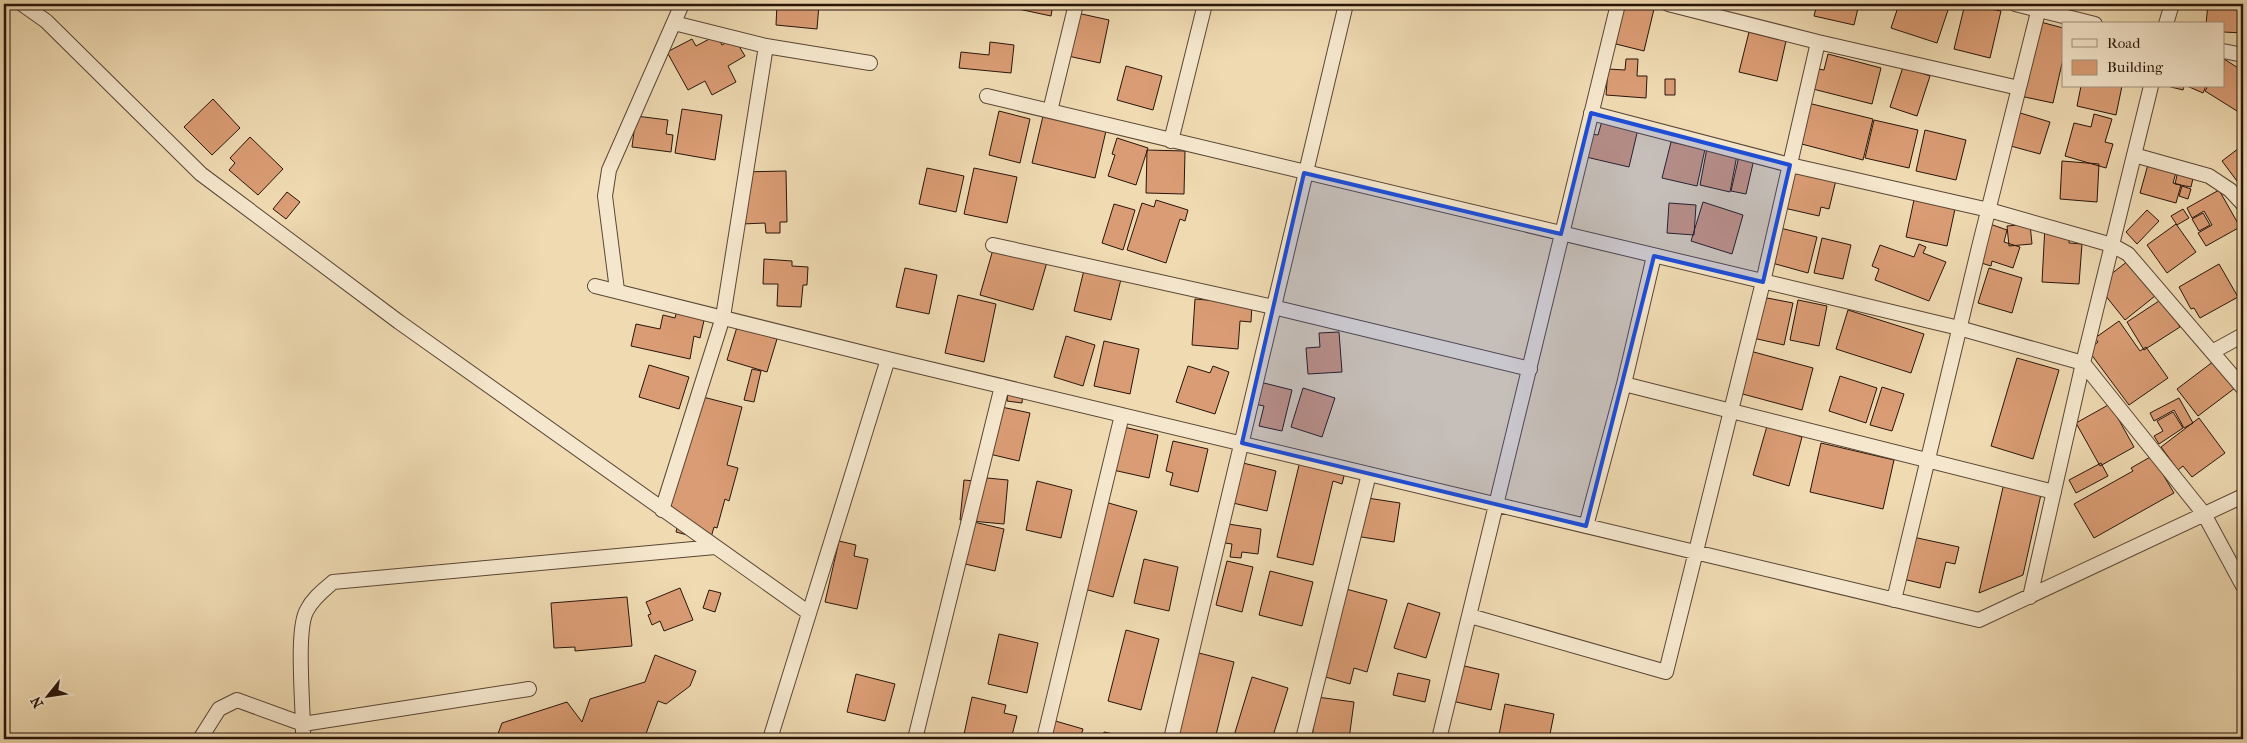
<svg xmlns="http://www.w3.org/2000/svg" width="2247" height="743" font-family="'IM FELL French Canon',serif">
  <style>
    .building { fill: #da9c74; stroke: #28150a }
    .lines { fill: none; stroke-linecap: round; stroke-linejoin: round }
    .street-casing { stroke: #5a4634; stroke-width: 16 }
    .street { stroke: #f5e7cd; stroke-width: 14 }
    .marked { fill: #1d4ed8; fill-opacity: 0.2; stroke: #1d4ed8; stroke-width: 4; stroke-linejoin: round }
  </style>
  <rect width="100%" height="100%" fill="#efdab2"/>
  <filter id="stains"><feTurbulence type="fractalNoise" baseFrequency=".004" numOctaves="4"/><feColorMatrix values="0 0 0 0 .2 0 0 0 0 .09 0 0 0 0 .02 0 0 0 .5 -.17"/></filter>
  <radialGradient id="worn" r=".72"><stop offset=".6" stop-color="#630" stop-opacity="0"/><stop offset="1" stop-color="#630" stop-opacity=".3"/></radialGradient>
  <path class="building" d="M694 4H724L723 9 693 6Z
    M777 4H819L817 29 776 25Z
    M995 4H1053L1051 16Z
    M1617 4H1630L1654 9 1644 51 1608 42Z
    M1817 4H1859L1854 25 1814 16Z
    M1899 4H1950L1937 43 1891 28Z
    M1965 4 2001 11 1990 58 1954 49Z
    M2208 4H2243V33L2223 32V24H2206Z
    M1077 13 1109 20 1100 63 1068 56Z
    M2037 21 2063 28V59L2053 103 2020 96Z
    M1749 32 1786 41 1777 81 1739 72Z
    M717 35 722 45 734 38 745 56 728 66 736 82 712 95 705 81 688 90 667 52 692 39 696 46Z
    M990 42 1014 45 1011 73 959 68 961 52 989 55Z
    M1828 54 1881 68 1872 104 1813 89 1818 69 1824 70Z
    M1626 59H1638L1637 76H1647L1646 98 1606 95 1608 69 1625 70Z
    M2224 59 2243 71V108L2240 107 2237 111 2205 91 2208 86H2223Z
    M1126 66 1162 76 1153 110 1117 100Z
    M1903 67 1930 76 1917 116 1890 107Z
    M1665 79H1675V95H1665Z
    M2081 86H2122L2116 115 2077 106Z
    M2167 86H2184L2183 90Z
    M2187 86H2206L2203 93Z
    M213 99 240 128 212 155 184 127Z
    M1804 102 1873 119 1863 160 1794 142Z
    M682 109 722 115 715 160 675 153Z
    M999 111 1030 119 1020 163 989 155Z
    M2017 112 2050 122 2040 154 2007 145Z
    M2094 114 2112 119 2105 142 2113 144 2106 168 2065 156 2074 123 2091 127Z
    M636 116 668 120 666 134 673 135 671 152 632 147Z
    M1043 116 1106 131 1095 178 1032 163Z
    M1874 120 1918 130 1909 168 1865 158Z
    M1602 121 1638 129 1629 167 1586 157 1591 134 1598 135Z
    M1925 130 1966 140 1956 180 1916 171Z
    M250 137 283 169 258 195 229 170 235 163 230 158Z
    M1117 138 1148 148 1136 185 1108 176 1115 155 1112 154Z
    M1671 142 1705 149 1697 186 1662 178Z
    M2243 145V189L2222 161Z
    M1707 148 1737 155 1730 192 1700 185Z
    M1147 150 1185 151 1184 194 1146 193Z
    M1739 156 1754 159 1746 194 1731 191Z
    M2062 161 2099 164 2097 202 2060 199Z
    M2149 161 2177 169 2173 183 2181 185 2176 203 2140 193Z
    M927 168 964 176 956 212 919 204Z
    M974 168 1017 177 1007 223 964 214Z
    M1792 169 1836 180 1829 209 1821 207 1819 216 1784 208Z
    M786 171 787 222H780V233H766L765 223 742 224 740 172Z
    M2178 171 2194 174 2191 187 2175 184Z
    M2182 186 2191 189 2188 199 2179 196Z
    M2219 190 2240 227 2206 246 2198 233 2212 225 2204 211 2192 218 2187 208Z
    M287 192 300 202 286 219 273 209Z
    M1156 200 1188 210 1185 221 1180 219 1166 263 1127 250 1142 203 1154 207Z
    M1914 200 1955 209 1947 246 1906 237Z
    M1703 202 1743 215 1732 254 1691 241Z
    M1669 203 1696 205 1694 235 1667 233Z
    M1114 204 1135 210 1123 250 1102 243Z
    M2183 209 2189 218 2177 225 2171 216Z
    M2147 210 2159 221 2137 244 2126 232Z
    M2203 213 2210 225 2199 231 2192 219Z
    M1990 224 2007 230 2004 242 2020 247 2013 268 1992 261 1991 266 1978 262Z
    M2030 224 2032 244 2009 246 2007 226Z
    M2176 224 2196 252 2167 273 2147 245Z
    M2045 226 2070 228 2069 243 2082 244 2079 284 2042 282Z
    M1780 228 1817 237 1808 273 1772 263Z
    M1822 238 1851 245 1843 279 1814 273Z
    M1919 244 1926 247 1923 253 1946 262 1929 301 1875 280 1879 269 1872 266 1880 245 1914 257Z
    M994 246 1047 262 1033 310 980 295Z
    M764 259 792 261V266L808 267 807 285H803L801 307 777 306 778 284H763Z
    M2128 261 2155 296 2125 320 2097 285Z
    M2219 264 2238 297 2200 318 2194 308 2191 309 2179 287Z
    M1085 266 1122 275 1111 320 1074 311Z
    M905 268 937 275 929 314 896 307Z
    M1989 268 2022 278 2012 313 1978 303Z
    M958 295 996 304 984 362 945 353Z
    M1762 297 1793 303 1784 345 1753 338Z
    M1195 299 1252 304 1251 322 1240 321 1238 349 1192 345Z
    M2162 299 2180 327 2144 350 2127 322Z
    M1798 300 1827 306 1819 346 1790 340Z
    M677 310 705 316 700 338 694 336 690 359 631 346 636 324 660 329 663 315 675 318Z
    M1848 310 1924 334 1911 373 1836 349Z
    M2119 321 2140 351 2146 347 2168 378 2129 405 2088 350 2098 342 2095 338Z
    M737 327 777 339 767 372 727 360Z
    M1339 332 1342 372 1308 374 1306 348 1320 347 1319 333Z
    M1066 336 1095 345 1083 386 1054 377Z
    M1104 341 1139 349 1130 394 1094 386Z
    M1750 351 1813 368 1802 410 1739 393Z
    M2017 358 2059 370 2033 459 1991 446Z
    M2214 361 2235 388 2198 416 2177 389Z
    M649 365 689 377 679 409 639 397Z
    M1188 366 1210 373 1213 366 1229 372 1215 414 1176 402Z
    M752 369 761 371 754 402 744 400Z
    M1840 376 1877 388 1866 423 1829 411Z
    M1260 382 1292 390 1282 431 1259 426 1264 406 1255 404Z
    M1882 387 1904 394 1892 431 1870 425Z
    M1303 388 1335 398 1322 437 1291 427Z
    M1008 389 1023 391 1022 403 1007 401Z
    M699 396 742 407 727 465 738 468 729 501 725 499 717 528 714 527 710 541 676 532 678 524 667 521Z
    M2179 398 2193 423 2184 428 2174 410 2154 421 2150 413Z
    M2110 404 2134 447 2100 466 2076 423Z
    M992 405 1030 413 1019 461 981 452Z
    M2173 412 2183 428 2159 444 2154 436 2163 431 2157 421Z
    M2199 418 2225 453 2192 477 2183 466 2178 470 2161 447Z
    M1767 426 1802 437 1789 486 1753 475Z
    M1124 427 1158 435 1149 478 1113 470Z
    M1173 441 1208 449 1198 492 1170 485 1173 473 1166 471Z
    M1821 443 1894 460 1883 509 1810 492Z
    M2152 456 2174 493 2094 538 2074 504 2133 471 2131 468Z
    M1300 461 1345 472 1342 484 1333 481 1313 565 1277 557Z
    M1243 463 1276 471 1267 511 1233 503Z
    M2101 463 2108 476 2076 493 2069 480Z
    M987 478 1008 480 1004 524 960 520 964 480 986 482Z
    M1037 481 1072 490 1061 538 1026 530Z
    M2004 483 2042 490 2023 575 1979 593Z
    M1361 497 1400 503 1394 542 1355 536Z
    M1105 502 1137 511 1113 597 1081 588Z
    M965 520 1004 529 995 571 965 564Z
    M1228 524 1261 529 1258 554 1242 552 1241 558 1230 557 1232 544 1225 543Z
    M1913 537 1959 547 1955 564 1946 562 1940 588 1903 579Z
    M839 541 856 545 854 556 868 559 857 609 825 602Z
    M1144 559 1178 567 1169 611 1134 603Z
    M1227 561 1253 567 1242 612 1216 605Z
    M1270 571 1313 582 1302 626 1259 615Z
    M680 588 693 620 664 631 660 621 652 625 648 615 651 614 646 602Z
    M1346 589 1387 600 1367 672 1354 668 1350 684 1322 676Z
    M709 590 721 593 715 612 703 608Z
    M627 597 632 646 575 651V647L554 648 551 603Z
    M1408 603 1440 613 1426 658 1394 648Z
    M1126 630 1159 639 1141 710 1108 701Z
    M999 634 1038 643 1027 693 988 684Z
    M1195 652 1234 662 1215 739H1173Z
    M655 655 696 671 690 686 666 704 658 701 644 739H496L502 723 567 702 582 722 590 699 645 682Z
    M1460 665 1499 674 1491 710 1452 701Z
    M1398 673 1430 680 1425 702 1393 695Z
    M856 674 895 684 885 721 847 712Z
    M1252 677 1288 688 1272 739H1233Z
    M972 697 1006 705 1004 713 1017 716 1011 739H963Z
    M1317 697 1354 702 1349 739H1312Z
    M1505 704 1554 714 1549 739H1520L1499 735Z
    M1052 720 1083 729 1080 739H1046Z
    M1104 732 1137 739H1102Z
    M913 733 940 739H912Z"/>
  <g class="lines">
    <g class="street-casing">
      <path id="street" d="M22 4 46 21 201 174 399 322 809 613
        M1668 4 1818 42 2019 88
        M2015 4 2095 24
        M674 23 766 46 870 63
        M2166 24 2172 4
        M2223 51 2243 55
        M987 96 1959 328 2083 363 2204 514 2243 586
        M1050 111 1076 4
        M1591 113 1790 165 1989 210 2112 245 2128 254 2243 388
        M1171 141 1205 4
        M2134 155 2209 176 2230 190 2243 204
        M993 245 1273 307 1530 369
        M595 286 888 359
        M617 290 605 196 609 170 682 4
        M2212 352 2243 335
        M1624 384 2054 492
        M662 510 723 317 766 46
        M1586 526 1624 384 1654 256
        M2030 597 2083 363 2151 86
        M1894 600 1980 243 2040 4
        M1470 616 1666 672 1763 282 1818 42
        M200 739 219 709 237 700 303 724 529 689
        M303 739C304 711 295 630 307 610 313 598 324 590 333 582L715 547
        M770 739 888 359 1979 620 2243 496
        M915 739 1002 386
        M1044 739 1122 415
        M1171 739 1346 4
        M1303 739 1369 474
        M1439 739C1500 494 1557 249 1618 4"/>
    </g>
    <use href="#street" class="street"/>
  </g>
  <path class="marked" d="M1591 113 1790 165 1763 282 1654 256 1586 526 1242 443 1304 173 1561 234Z"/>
  <rect width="2247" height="743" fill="none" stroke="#efdab2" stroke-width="20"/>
  <rect x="5" y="5" width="2237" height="733" fill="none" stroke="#28150a" stroke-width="2.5"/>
  <rect x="10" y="10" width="2227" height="723" fill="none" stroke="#28150a"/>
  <rect x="2062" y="22" width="162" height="65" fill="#f5e7cd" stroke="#a3937f"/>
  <rect x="2072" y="39" width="25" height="8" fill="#f5e7cd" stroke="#a3937f"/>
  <text x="2107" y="48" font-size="15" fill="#28150a">Road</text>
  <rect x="2072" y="60" width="25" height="15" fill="#da9c74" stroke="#a3937f"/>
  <text x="2107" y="72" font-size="15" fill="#28150a">Building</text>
  <g transform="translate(48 696) rotate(240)" stroke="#f5e7cd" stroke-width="4" paint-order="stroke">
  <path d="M0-4L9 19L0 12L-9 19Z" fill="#28150a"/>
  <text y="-8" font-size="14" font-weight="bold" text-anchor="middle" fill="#28150a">N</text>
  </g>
  <rect width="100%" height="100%" filter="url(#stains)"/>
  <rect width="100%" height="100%" fill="url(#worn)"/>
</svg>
